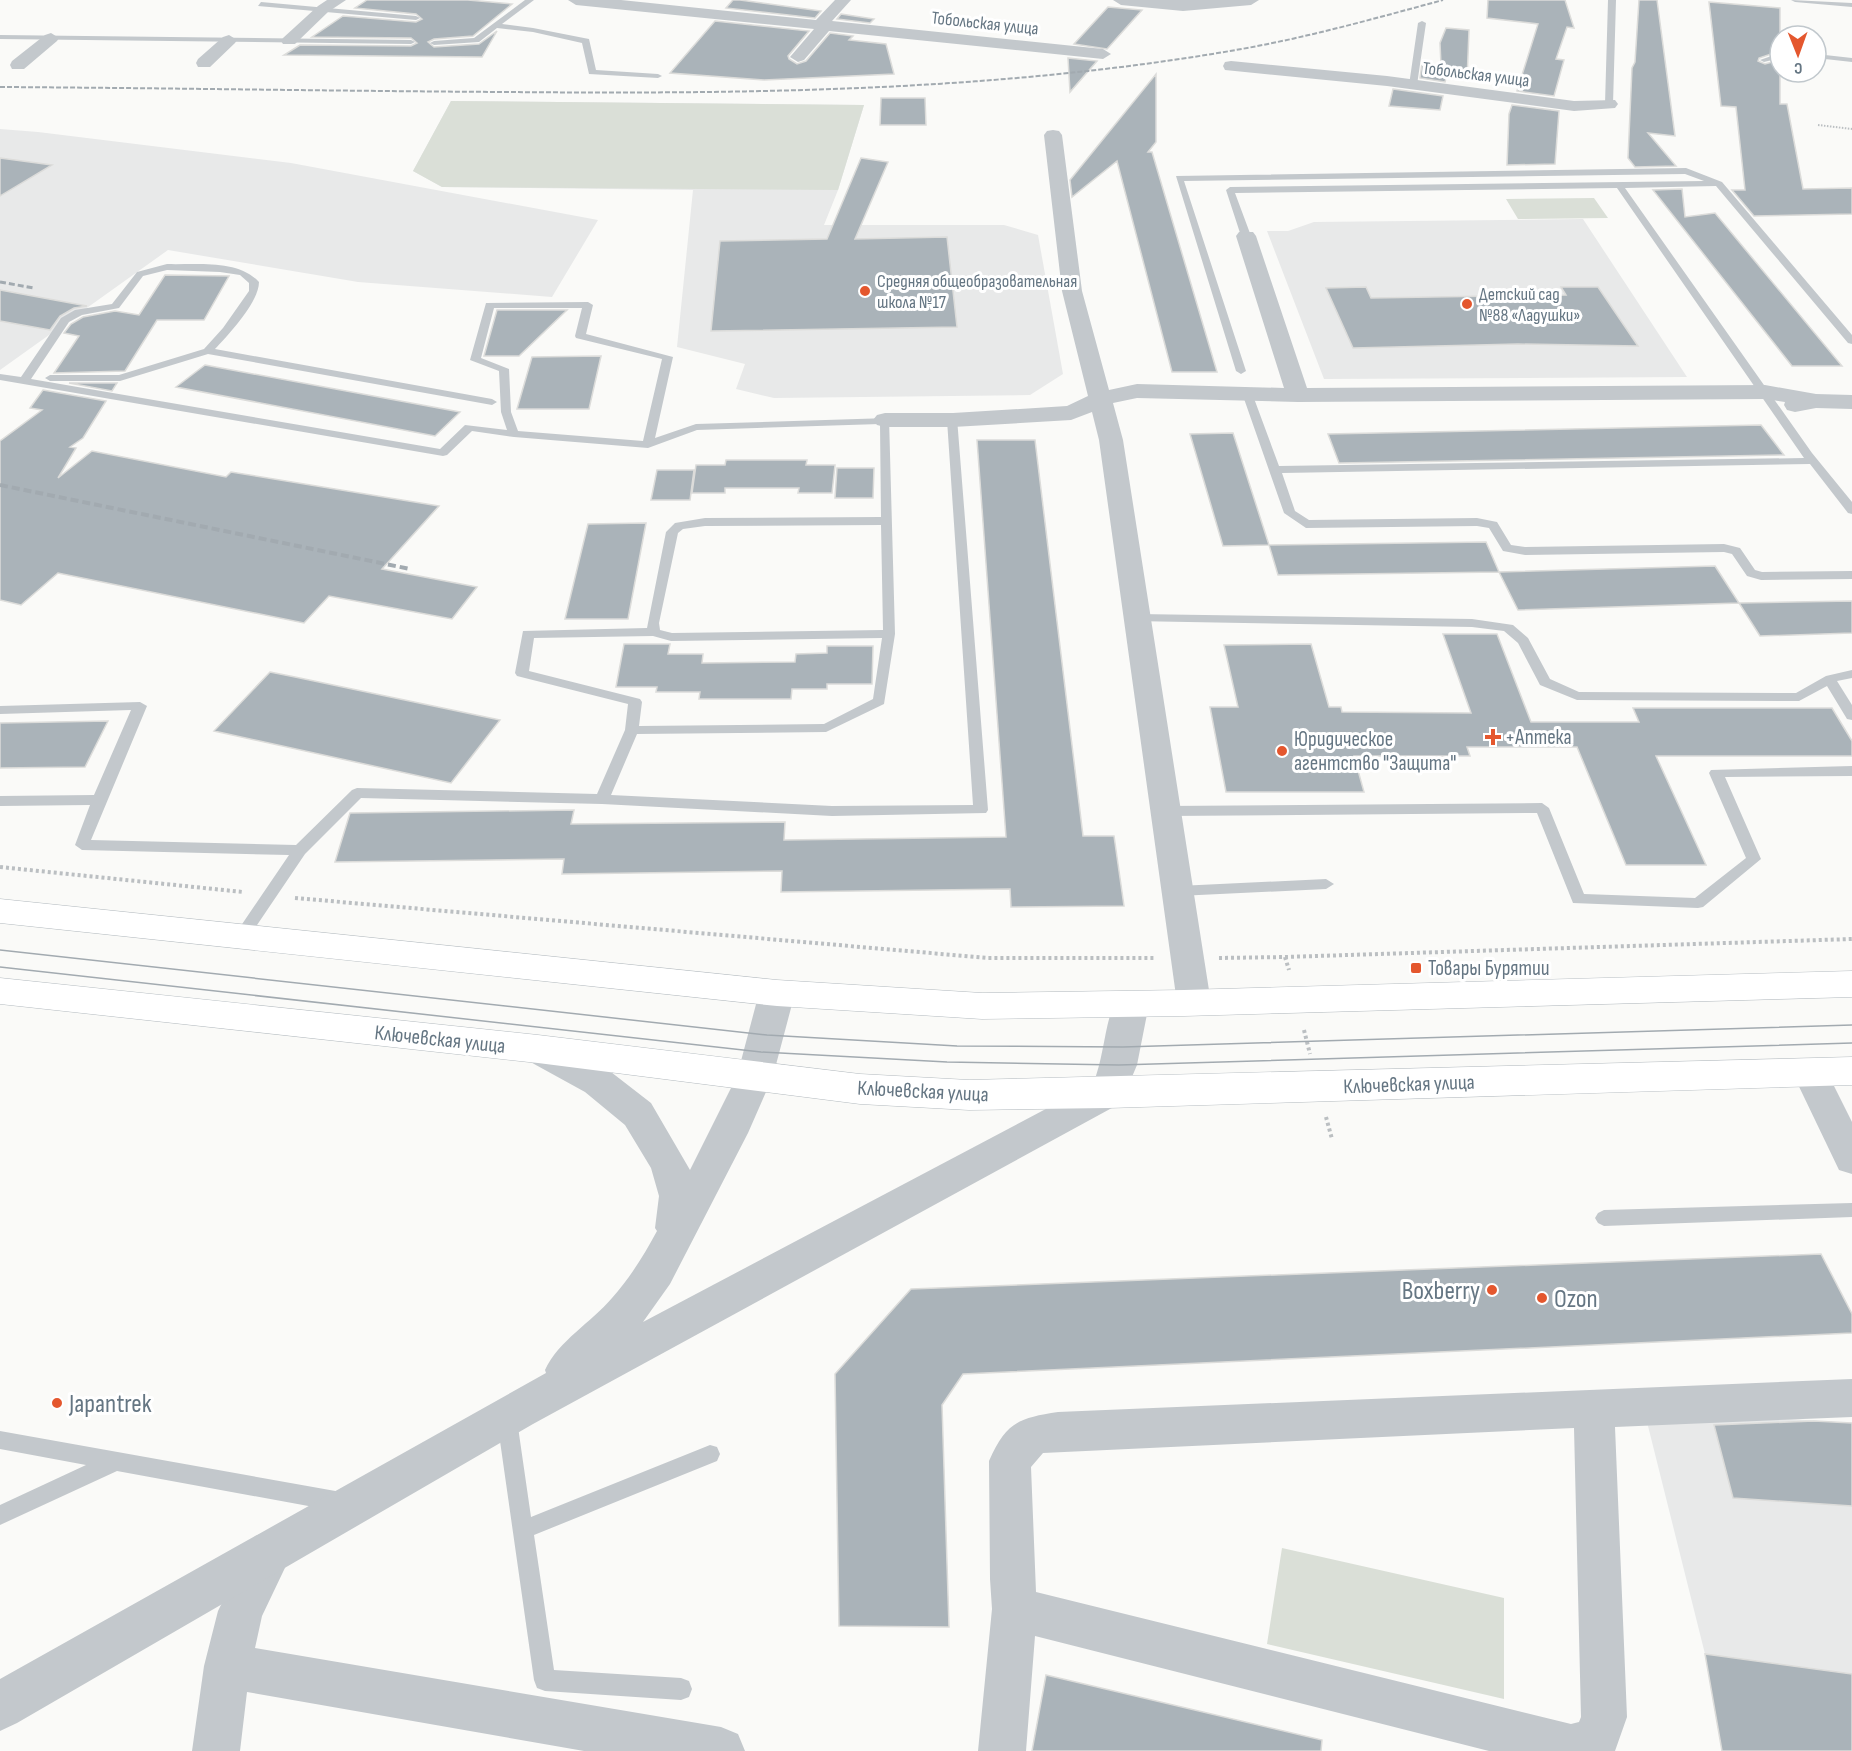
<svg xmlns="http://www.w3.org/2000/svg" width="1852" height="1751" font-family="'Sofia Sans Condensed',sans-serif">
  <style>
    .built { fill: #e8e9e9 }
    .green { fill: #dadfd7 }
    .building { fill: #aab3b9; stroke: #dcdcda; stroke-width: 1.5 }
    .lines { fill: none; stroke-linecap: round; stroke-linejoin: round }
    .secondary-casing { stroke: #b3babf; stroke-width: 1 }
    .path-far1 { stroke: #bbbfc2; stroke-width: 2; stroke-dasharray: 1.5 1.5; stroke-linecap: butt }
    .path { stroke: #bbbfc2; stroke-width: 4; stroke-dasharray: 3 3; stroke-linecap: butt }
    .service { fill: #c3c8cc; fill-rule: evenodd }
    .minor { fill: #c3c8cc; fill-rule: evenodd }
    .tertiary { fill: #c3c8cc; fill-rule: evenodd }
    .secondary { fill: #fff; fill-rule: evenodd }
    .tram { stroke: #a2aab0; stroke-width: 1.5 }
    .rail-far2 { stroke: #a2aab0; stroke-width: 2; stroke-dasharray: 5 2; stroke-linecap: butt }
    .rail-far1 { stroke: #a2aab0; stroke-width: 3; stroke-dasharray: 6 3; stroke-linecap: butt }
    .rail { stroke: #a2aab0; stroke-width: 4; stroke-dasharray: 8 4; stroke-linecap: butt }
    .poi-dot { fill: #e4572e; stroke: #fff; stroke-width: 2 }
    .labels { text-anchor: middle; stroke-width: 6; stroke-linejoin: round; paint-order: stroke }
    .far-street-label { font-size: 18px; fill: #657683; stroke: #fff }
    .far-poi-label { font-size: 18px; fill: #657683; stroke: #fff; text-anchor: start }
    .poi-label { font-size: 21px; fill: #657683; stroke: #fff; text-anchor: start }
    .street-label { font-size: 21px; fill: #657683; stroke: #fff }
    .near-poi-label { font-size: 26px; fill: #657683; stroke: #fff; text-anchor: start }
  </style>
  <rect width="100%" height="100%" fill="#fafaf8"/>
  <path class="built" d="M451 101 864 105 838 190 824 225H1004L1038 235 1063 374 1030 395 774 398 736 389 745 364 677 347 693 190 442 187 413 171Z
    M0 129 38 132 291 163 598 220 552 297 358 282 168 250 0 370Z
    M1583 219 1687 377 1324 379 1267 231H1288L1314 222Z
    M1711 1414 1852 1423V1751H1722L1705 1654 1646 1418Z"/>
  <path class="green" d="M451 101 864 105 838 190 442 187 413 171Z
    M1594 198 1608 218 1518 219 1506 199Z
    M1282 1548 1504 1598V1699L1267 1644Z"/>
  <path class="building" d="M367 0H468L512 4 473 36 434 39 428 42 434 47 479 44 497 31 482 57 284 55 300 45 411 46 417 43 411 38 312 37 343 16 416 22 422 19 416 14 355 8Z
    M733 0H740L821 11 815 18 726 8Z
    M1488 0H1565L1574 28 1567 27 1556 59 1564 60 1554 96 1517 91 1538 24 1487 18Z
    M1639 0H1657L1675 136 1648 133 1676 166 1635 167 1628 158 1632 68 1635 62Z
    M1709 2 1780 8V51L1759 58 1758 61 1765 64 1780 60V104H1787L1803 189 1852 188V214L1754 216 1732 190H1745L1736 107 1721 106Z
    M1108 7 1142 10 1107 49 1074 44Z
    M841 14 874 19 870 23 837 19Z
    M715 21 809 31 788 56 789 59 797 64 806 61 830 33 853 36 849 40 886 44 894 74 764 80 670 73Z
    M1446 28 1469 30 1467 80 1446 78 1445 82 1420 78 1422 64 1441 65 1440 43Z
    M1068 58 1097 61 1070 92Z
    M1156 74V142L1148 152H1152L1217 372H1172L1117 161 1072 197 1070 180Z
    M1393 89 1443 96 1440 110 1389 106Z
    M881 98H925L926 125H880Z
    M1512 105 1559 111 1555 164 1507 165 1509 114Z
    M0 158 52 165 0 196Z
    M861 158 888 162 855 239 947 237 957 327 711 331 720 241 827 239Z
    M1682 189 1685 217 1715 213 1842 366H1792L1653 190Z
    M165 275 229 276 204 320H157L125 371 54 373 79 336 64 333 71 324 83 317 115 311 139 315Z
    M1366 287 1371 298 1566 295 1561 287H1598L1638 346 1518 344 1353 348 1326 288Z
    M0 290 87 306 74 308 60 316 50 330 0 321Z
    M497 310H567L519 356H484Z
    M601 356 589 409H517L532 357Z
    M205 365 460 412 435 436 176 387Z
    M69 383H117L112 391Z
    M43 390 106 401 83 438 70 447 76 448 58 478 92 451 226 477 231 472 439 506 382 569 477 587 452 619 329 596 304 623 58 573 21 605 0 600V441L42 410 30 408Z
    M1761 425 1784 455 1339 463 1328 434Z
    M1233 433 1269 545 1223 546 1190 434Z
    M977 440H1035L1083 836H1114L1124 906 1011 907 1010 889 781 892 782 871 562 874 564 859 335 862 350 813 574 810 571 824 785 822 784 840 1006 837Z
    M726 460H807L806 465H835L832 493H798L799 488H725V493H692L696 465H725Z
    M837 468H874L873 498H835Z
    M657 470H694L690 500H651Z
    M646 523 628 619H565L588 524Z
    M1486 542 1499 572 1278 575 1269 545Z
    M1715 566 1739 603 1518 610 1499 572Z
    M1852 601V633L1760 636 1739 603Z
    M1443 634H1497L1531 722H1639L1633 708H1832L1852 741V756H1656L1706 865H1626L1577 747H1467L1470 756H1354L1364 792H1226L1210 707H1238L1224 645 1311 644 1329 707H1341L1342 712 1471 713Z
    M624 644H670L668 654H703L702 663 795 662 796 654 827 653V646H873L872 684H827V689H792L791 699H699L700 692H656L657 687H616Z
    M270 672 295 677 500 720 451 783 214 731Z
    M108 721 85 767 0 768V723Z
    M1821 1254 1852 1314V1333L963 1374 942 1405 949 1627 839 1626 835 1374 911 1289Z
    M1814 1421 1852 1423V1506L1733 1498 1714 1425Z
    M1705 1654 1852 1674V1751H1722Z
    M1046 1675 1322 1740 1321 1751H1032Z"/>
  <g class="lines">
    <g class="secondary-casing">
      <path id="secondary" d="M0 899 777 980 982 993 1184 990 1852 971V997L1184 1016 982 1019 777 1006 0 923Z
        M0 978 538 1035 860 1074 969 1080 1852 1057V1085L1108 1108 969 1110 860 1104 538 1063 0 1004Z"/>
    </g>
    <path class="path-far1" d="M1818 125 1852 129"/>
    <path class="path" d="M0 867 243 892
      M295 898 988 958H1155
      M1285 957 1852 939
      M1219 958 1285 957 1289 970
      M1304 1030 1310 1054
      M1326 1117 1332 1139"/>
    <path class="service" d="M525 0H534L502 24 533 28 589 39 596 70 658 74 662 76 658 78 589 74 582 43 533 32 497 28 479 42 434 45 430 43 434 41 474 38Z
      M1608 0H1616L1613 104 1609 106 1605 104Z
      M1791 0 1852 3V7L1795 2Z
      M261 2 416 16 420 18 416 20 258 6Z
      M1422 21 1426 23 1417 85 1413 87 1409 85 1418 23Z
      M0 35 411 40 415 42 411 44 0 39Z
      M1780 53V58L1764 62 1760 60Z
      M1816 54 1852 58V62L1816 58Z
      M1686 168 1722 182 1852 335V344L1848 343 1716 186 1625 188 1812 453 1852 502V514L1848 513 1810 464 1282 473 1295 511 1309 520 1477 518 1497 522 1511 545 1525 547 1724 544 1740 548 1755 570 1762 572 1852 571V579L1761 580 1747 576 1732 554 1724 552 1525 555 1503 551 1489 528 1477 526 1306 528 1284 513 1242 393 1243 391H1251L1252 393 1279 466 1804 458 1617 188 1235 193 1251 236 1246 239 1241 236 1226 190 1230 187 1704 181 1685 174 1184 181 1246 371 1241 374 1236 371 1176 176Z
      M167 264C196 265 238 259 259 282 259 302 229 334 215 349L492 399 497 402 492 405 208 354 120 381H50L45 378 50 375H119L204 349 223 328 249 291V283L240 275 220 272 167 270 143 276 119 308 82 315 69 322 31 379 440 449 465 425 507 430 501 412 499 371 470 360 486 303 588 302 593 305 586 334 673 357 655 438 696 424 889 418 895 634 884 704 826 732 637 734 611 795 832 806 973 805 947 420 953 417 957 418 988 810 986 813 832 816 602 804 361 798 305 854 247 940H237L234 936 289 855 82 850 75 845 90 805 0 806V796L94 795 131 710 0 714V706L140 702 147 706 91 840 296 845 352 790 357 788 597 794 625 730 628 704 517 676 515 673 523 631 647 628 666 532 675 523 705 518 881 517 880 424 697 430 648 448 514 437 472 431 447 455 443 456 0 380V374L21 377 61 318 75 310 112 304 137 272ZM494 308H582L575 336 576 338 662 359 643 441 518 431 511 412 509 369 481 358ZM881 525 883 630 672 633 660 630 659 623 678 533 683 529 705 526ZM653 636 671 641 882 638 873 699 824 724 639 726 642 702 640 699 529 671 534 638Z
      M1137 614 1472 619 1513 625 1528 638 1550 679 1579 692 1796 693 1826 676 1852 670V678L1837 681 1852 705V720L1847 719 1827 686 1799 701 1577 700 1540 685 1518 643 1504 631 1472 627 1132 621 1131 618Z
      M1852 766V776L1725 777 1761 859 1703 907 1698 908 1573 903 1537 813 1166 816 1159 811 1166 806 1542 803 1549 808 1584 894 1695 898 1746 858 1709 773 1711 770Z
      M1326 879 1334 884 1326 889 1178 896 1170 891 1178 886Z
      M1852 1203V1217L1604 1226 1598 1223 1595 1218 1598 1213 1604 1210Z
      M507 1411 514 1414 517 1420 531 1517 710 1445 717 1447 720 1454 717 1461 534 1535 554 1670 681 1678 689 1681 692 1689 689 1697 681 1700 545 1691 537 1688 534 1680 497 1420 500 1414Z
      M0 1431 341 1492 348 1495 351 1502 348 1509 341 1512 117 1471 0 1525V1505L86 1465 0 1449Z"/>
    <path class="minor" d="M327 0H346L328 12 295 44H283L281 41 283 38 318 6Z
      M568 0H621L816 20 835 0H851L832 21 1103 49 1111 54 1103 59 829 31 804 60 798 62 790 57 814 29 576 5Z
      M1113 0H1259L1251 5 1183 11 1121 5Z
      M51 33 59 38 57 41 24 69H12L10 65 12 61 45 35Z
      M229 35 237 40 235 43 210 67H198L196 63 198 59 223 37Z
      M1231 61 1387 76 1574 101 1615 100 1618 104 1615 108 1574 111 1387 86 1225 70 1223 66 1225 62Z
      M1053 130 1059 131 1062 135 1082 291 1109 390 1137 384 1284 388 1236 236 1239 232H1253L1256 236 1307 388 1765 385 1816 394 1852 395V409L1816 408 1795 412 1787 410 1784 405 1785 402 1765 399 1298 402 1137 398 1113 403 1123 440 1211 1003 1206 1012 1194 1016 1182 1012 1177 1003 1099 440 1092 412 1071 420 953 427H885L877 425 873 420 877 415 885 413H953L1067 406 1088 396 1062 291 1044 135 1047 131Z
      M1810 1058 1822 1062 1852 1122V1174L1839 1170 1792 1072 1798 1062Z
      M1852 1379V1417L1615 1427 1627 1717 1615 1751H1489L1035 1636 1026 1751H978L992 1609 990 1579 989 1461C1006 1423 1018 1418 1058 1412ZM1574 1428 1581 1717 1579 1722 1571 1724 1036 1592 1031 1467 1043 1453Z
      M271 1530 287 1536 293 1551 262 1616 255 1648 721 1727 738 1734 745 1751H584L247 1692 240 1751H192L204 1666 218 1611 255 1536Z"/>
    <path class="tertiary" d="M777 980 789 984 795 993 773 1076 748 1133 670 1284 643 1322 1093 1084C1105 1055 1104 1021 1118 995L1131 991 1144 995 1149 1004 1137 1065 1121 1103 533 1424 17 1723 0 1731V1679L546 1373 545 1370C559 1340 591 1323 612 1298 630 1278 644 1255 657 1231L655 1228 659 1196 651 1168 625 1125 585 1092 525 1059 520 1049 525 1039 538 1035 551 1039 611 1072 651 1103 690 1170 737 1076 759 993 765 984Z"/>
    <use href="#secondary" class="secondary"/>
    <path class="tram" d="M0 950 767 1035 957 1046 1123 1047 1852 1025
      M0 967 761 1052 947 1062 1119 1065 1852 1043"/>
    <path class="rail-far2" d="M0 87C168 88 335 91 503 92 746 94 990 92 1230 51 1302 39 1373 19 1443 0"/>
    <path class="rail-far1" d="M0 282 34 288"/>
    <path class="rail" d="M0 485 410 569"/>
  </g>
  <g class="poi-dot">
    <circle cx="865" cy="291" r="6"/>
    <circle cx="1467" cy="304" r="6"/>
    <path d="M1490 728h6v6h6v6h-6v6h-6v-6h-6v-6h6z"/>
    <circle cx="1282" cy="751" r="6"/>
    <rect x="1410" y="962" width="12" height="12" rx="3"/>
    <circle cx="1492" cy="1290" r="6"/>
    <circle cx="1542" cy="1298" r="6"/>
    <circle cx="57" cy="1403" r="6"/>
  </g>
  <g class="labels">
    <g class="far-street-label">
      <text transform="translate(985 23) rotate(6)" y="6">Тобольская улица</text>
      <text transform="translate(1476 74) rotate(7)" y="6">Тобольская улица</text>
    </g>
    <g class="far-poi-label">
      <text x="877" y="287">Средняя общеобразовательная<tspan x="877" dy="21">школа №17</tspan></text>
      <text x="1479" y="300">Детский сад<tspan x="1479" dy="21">№88 «Ладушки»</tspan></text>
    </g>
    <g class="poi-label">
      <text x="1505" y="744">+Аптека</text>
      <text x="1294" y="746">Юридическое<tspan x="1294" dy="24">агентство "Защита"</tspan></text>
      <text x="1428" y="975">Товары Бурятии</text>
    </g>
    <g class="street-label">
      <text transform="translate(440 1039) rotate(6)" y="7">Ключевская улица</text>
      <text transform="translate(1409 1084) rotate(-2)" y="7">Ключевская улица</text>
      <text transform="translate(923 1091) rotate(3)" y="7">Ключевская улица</text>
    </g>
    <g class="near-poi-label">
      <text x="1480" y="1299" text-anchor="end">Boxberry</text>
      <text x="1554" y="1307">Ozon</text>
      <text x="69" y="1412">Japantrek</text>
    </g>
  </g>
  <g transform="translate(1798 54) rotate(179)"><circle r="28" fill="#ffffff" stroke="#c1c8cd" stroke-width="1.5"/>
  <path d="M0-4.5L10 22L0 15L-10 22Z" fill="#e4572e"/>
  <text y="-9" font-size="16" font-weight="bold" text-anchor="middle" fill="#657683">С</text>
  </g>
</svg>
